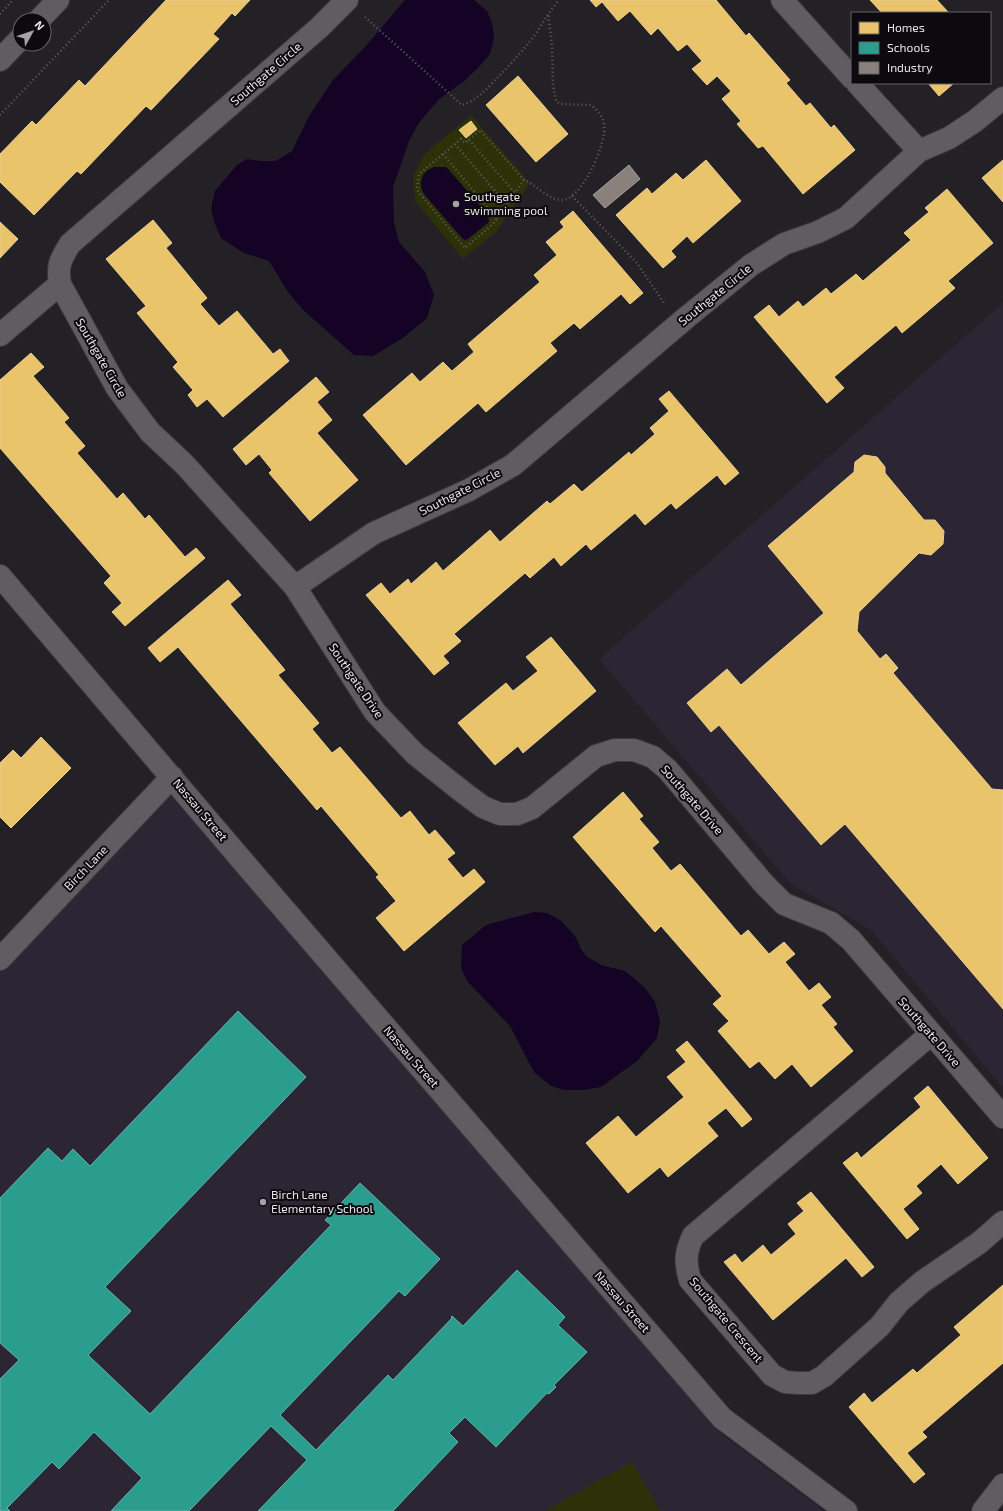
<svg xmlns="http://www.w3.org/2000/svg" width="1003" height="1511" font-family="'Exo 2',sans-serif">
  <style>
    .built { fill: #2c2533 }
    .green { fill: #2d3108 }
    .water { fill: #140324 }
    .homes { fill: #e9c46a; stroke: #e9ce91 }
    .schools { fill: #2a9d8f; stroke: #63b3ab }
    .industry { fill: #8a817c; stroke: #a69f9e }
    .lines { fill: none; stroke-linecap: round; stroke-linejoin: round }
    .minor-casing { stroke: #3d3b3f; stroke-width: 24 }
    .path { stroke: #5f5e62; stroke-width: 2.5; stroke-dasharray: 1 3; stroke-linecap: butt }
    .minor { stroke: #5f5d62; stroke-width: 22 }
    .poi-dot { fill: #a4a1a7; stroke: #0c0a0e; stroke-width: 1.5 }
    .labels { text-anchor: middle; stroke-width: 4; stroke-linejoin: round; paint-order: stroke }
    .street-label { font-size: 12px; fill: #e9e6ec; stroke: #0c0a0e }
    .poi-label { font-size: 12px; fill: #e9e6ec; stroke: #0c0a0e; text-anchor: start }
  </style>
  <rect width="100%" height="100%" fill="#232126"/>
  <path class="built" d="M1003 303V1088L871 930 790 883 599 659Z
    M173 786 724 1436 824 1511H0V968Z"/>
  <path class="green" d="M471 115 530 183 496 232 463 259 415 201 413 177 424 155Z
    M632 1462 660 1511H545Z"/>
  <path class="water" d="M405 0H474L487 11 492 23 494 38 490 54 477 69 463 82 439 99 418 124 409 141 393 187 394 223 399 242 425 272 434 295 427 318 403 338 373 356 354 355 303 310 288 292 269 261 244 253 221 238 215 224 211 209 215 191 237 165 247 159 260 161H276L292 151 309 116 333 80 364 48Z
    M434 167H446L450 171 488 215 489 222 468 239 465 240 462 238 424 194C418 183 421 172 434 167Z
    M534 912 547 913 560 920 575 936 581 949 586 956 601 965 625 971 645 988 655 1002 660 1021 657 1038 637 1061 601 1087 583 1090H564L551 1086 534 1072 510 1026 467 981 461 967 462 945 486 925Z"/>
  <path class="homes" d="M166 0H250L235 16 232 13 213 34 219 39 151 110 146 106 81 174 77 171 34 215 0 182V154L32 121 36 125 79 80 85 86Z
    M590 0H716L746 36 749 33 790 80 786 83 806 106 810 103 831 128 834 125 855 150 803 194 763 146 758 148 737 124 741 121 722 99 731 91 717 76 707 85 692 69 702 61 687 44 678 51 658 28 651 35 630 11 618 21 602 2 596 7Z
    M870 0H937L949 13H882Z
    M518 76 568 134 536 162 486 105Z
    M928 83H954L939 96Z
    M471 121 477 129 466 138 459 130Z
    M706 160 741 201 693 243 687 236 671 251 676 257 663 268 616 215 647 188 652 194 676 173 683 180Z
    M1003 160V202L982 178Z
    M947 189 993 243 948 281 955 288 902 333 896 325 834 377 844 388 827 403 754 317 769 305 779 317 798 301 803 307 826 288 831 294 856 274 863 281 911 240 904 233 929 212 925 208Z
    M573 211 643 293 630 304 621 294 580 329 574 323 550 343 557 351 486 412 478 403 406 465 363 415 412 373 420 382 443 362 452 371 474 352 468 344 540 282 534 275 557 255 546 242 564 227 560 222Z
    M153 220 172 243 166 248 207 298 200 304 219 326 237 311 273 354 280 349 289 361 223 417 207 399 197 407 188 395 193 390 173 367 178 362 137 313 146 306 106 259Z
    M0 222 18 239 0 258Z
    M31 353 44 367 33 376 69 418 64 422 85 446 77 453 117 499 123 493 145 519 149 515 185 557 196 548 205 558 125 626 112 612 122 603 104 583 111 576 0 448V380Z
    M316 377 329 392 317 402 332 420 317 433 358 480 310 521 269 473 272 470 259 454 246 465 233 449Z
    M669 391 739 473 725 485 717 475 676 509 671 503 645 525 635 513 591 550 586 544 561 566 554 557 530 578 525 573 454 634 461 641 443 656 449 663 434 675 366 595 381 583 390 594 408 579 411 584 436 562 443 571 490 530 500 542 547 501 550 504 574 484 582 492 629 452 631 455 655 434 650 428 669 411 659 399Z
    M864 455 877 457 885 467V473L924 520H935L944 531 943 544 931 555 919 553 859 612 857 631 880 659 886 654 898 668 893 673 992 789 1003 790V1009L845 824 821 845 719 725 711 732 687 703 727 669 741 685 824 613 768 546 854 472 855 462Z
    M228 580 241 595 230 604 285 670 278 675 319 723 312 729 332 753 340 747 401 818 410 811 429 835 435 830 455 853 447 859 463 878 474 869 485 882 404 951 376 918 396 901 376 877 379 875 321 806 317 810 178 647 160 662 148 648Z
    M551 637 596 691 523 753 518 746 495 765 458 723 506 683 513 691 538 671 526 657Z
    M41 737 71 768 11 828 0 817V763L13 750 21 758Z
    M623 792 643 816 639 819 659 842 652 848 671 871 680 864 741 936 748 930 769 954 784 942 795 954 785 962 809 991 819 983 831 997 821 1005 837 1024 833 1027 853 1051 811 1087 792 1064 775 1079 759 1061 750 1068 718 1031 729 1021 713 1004 722 996 661 926 655 932 573 837Z
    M687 1041 752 1119 742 1127 726 1108 707 1123 718 1136 668 1177 660 1167 628 1193 586 1143 618 1116 636 1137 684 1097 667 1077 686 1062 676 1050Z
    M928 1086 988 1158 958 1184 941 1164 916 1186 922 1193 903 1209 919 1229 907 1239 843 1163 857 1152 861 1158 921 1107 914 1098Z
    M811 1192 874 1267 862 1277 846 1258 773 1320 724 1262 735 1254 742 1263 763 1245 771 1255 796 1234 788 1224 804 1211 797 1203Z
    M1003 1285V1363L922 1432 927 1437 907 1453 925 1474 914 1483 849 1407 864 1393 872 1403 913 1369 917 1373 961 1335 954 1327Z"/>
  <path class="schools" d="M238 1011 306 1077 105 1287 131 1311 88 1355 150 1414 331 1225 325 1220 360 1183 440 1259 405 1296 399 1291 280 1415 316 1450 388 1375 393 1380 452 1318 451 1317 452 1316 463 1326 517 1270 565 1317 558 1325 587 1352 554 1385 556 1387 549 1394 547 1393 496 1447 465 1417 449 1433 458 1442 393 1511H258L307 1460 271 1426 189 1511H111L142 1478 94 1432 59 1469 52 1462 7 1508 10 1511H0V1379L19 1360 0 1343V1198L48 1148 62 1161 73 1149 90 1166Z"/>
  <path class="industry" d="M629 165 640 179 605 208 593 195Z"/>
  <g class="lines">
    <g class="minor-casing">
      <path id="minor" d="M347 0 320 27 70 244C60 260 57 266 60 284L117 388 150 432 185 465 295 587 375 712 415 754 464 793 483 807 500 814H517L532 808 596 756 615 750H634L653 757 668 770 764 884 784 904 831 923 851 940 1003 1117
        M782 0 852 78
        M39 20 58 0
        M0 60 20 39
        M857 83 919 151
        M0 335 60 284
        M0 576 246 865 722 1418 846 1511
        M295 587 374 533 469 490 513 465 687 317 751 265 784 244 818 232 846 218 919 151 949 138 975 121 1003 98
        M0 959 172 777
        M931 1034 693 1236C685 1253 685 1262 690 1280L772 1375 785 1382 798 1383H812L824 1376 880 1326 899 1302 922 1282 979 1243 1003 1222
        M983 1511 1003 1485"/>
    </g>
    <path class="path" d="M0 14 13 0
      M365 17 462 105C476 101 487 89 496 79 508 67 520 54 531 40 541 27 548 12 559 0
      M0 115 109 0
      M469 140 515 193
      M455 144 507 205
      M443 154 497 219
      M524 180 492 225 465 248 417 190 419 174 461 139 465 143 480 130 524 180C537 185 548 200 562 200 582 200 608 141 604 124 603 116 597 109 590 105L560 104 556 101 553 85 552 45 548 13
      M572 196 637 263 664 303"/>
    <use href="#minor" class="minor"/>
  </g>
  <g class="poi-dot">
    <circle cx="456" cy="204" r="4"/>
    <circle cx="263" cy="1202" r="4"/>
  </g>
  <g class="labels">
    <g class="street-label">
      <text transform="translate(266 74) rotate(-41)" y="4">Southgate Circle</text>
      <text transform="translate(715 295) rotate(-39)" y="4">Southgate Circle</text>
      <text transform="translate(101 358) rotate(60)" y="4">Southgate Circle</text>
      <text transform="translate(460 492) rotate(-27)" y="4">Southgate Circle</text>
      <text transform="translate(356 681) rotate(56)" y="4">Southgate Drive</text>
      <text transform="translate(692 800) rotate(49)" y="4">Southgate Drive</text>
      <text transform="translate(200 810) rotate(50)" y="4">Nassau Street</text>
      <text transform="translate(86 868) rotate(-46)" y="4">Birch Lane</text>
      <text transform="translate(929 1032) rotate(49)" y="4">Southgate Drive</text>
      <text transform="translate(411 1057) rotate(49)" y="4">Nassau Street</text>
      <text transform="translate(622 1302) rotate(49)" y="4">Nassau Street</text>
      <text transform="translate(726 1320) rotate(50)" y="4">Southgate Crescent</text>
    </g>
    <g class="poi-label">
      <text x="464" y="201">Southgate<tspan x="464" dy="14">swimming pool</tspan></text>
      <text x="271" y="1199">Birch Lane<tspan x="271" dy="14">Elementary School</tspan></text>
    </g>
  </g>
  <rect x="851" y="12" width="140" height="72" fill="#0c0a0e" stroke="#646267"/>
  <rect x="859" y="22" width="20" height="12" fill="#e9c46a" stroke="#646267"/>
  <text x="887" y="32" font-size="12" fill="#e9e6ec">Homes</text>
  <rect x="859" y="42" width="20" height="12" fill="#2a9d8f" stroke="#646267"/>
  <text x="887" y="52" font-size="12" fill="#e9e6ec">Schools</text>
  <rect x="859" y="62" width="20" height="12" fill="#8a817c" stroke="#646267"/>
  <text x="887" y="72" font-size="12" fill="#e9e6ec">Industry</text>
  <g transform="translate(32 32) rotate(50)"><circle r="19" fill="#0c0a0e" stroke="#646267"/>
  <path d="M0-3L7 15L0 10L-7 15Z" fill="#a4a1a7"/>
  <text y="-6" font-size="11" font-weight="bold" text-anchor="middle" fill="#e9e6ec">N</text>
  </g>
</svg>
